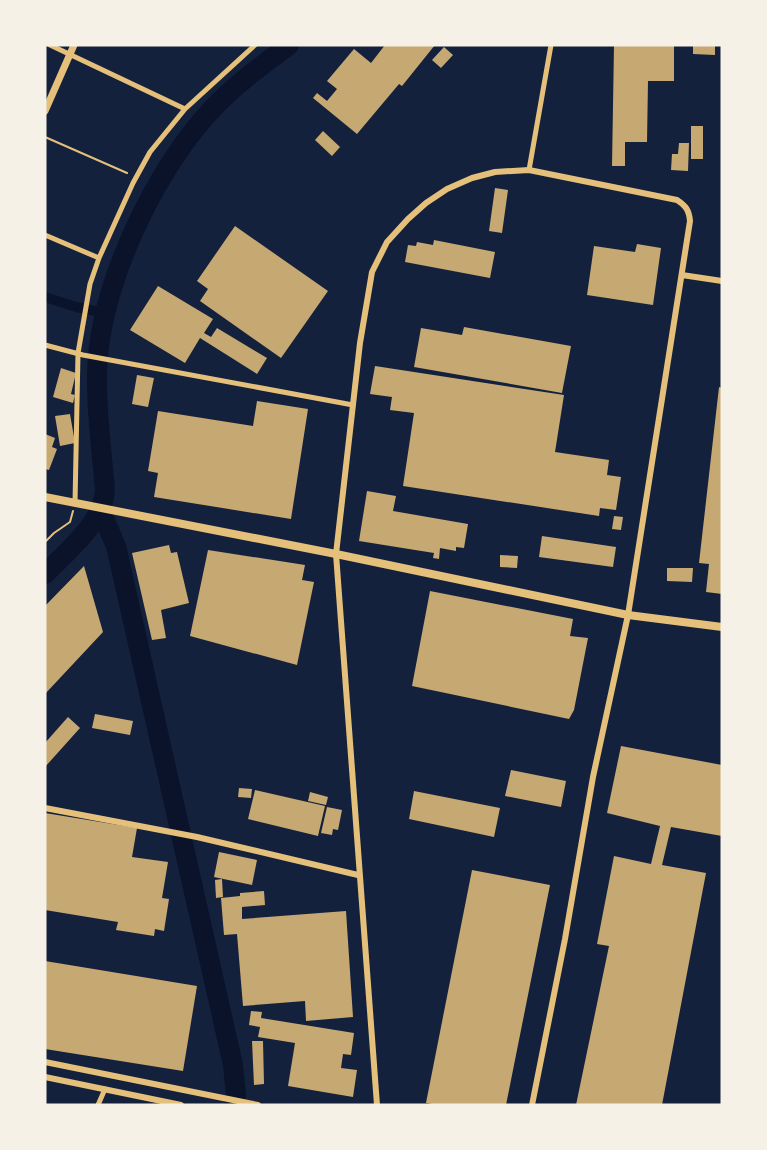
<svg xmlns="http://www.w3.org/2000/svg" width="767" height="1150" font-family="Barlow,sans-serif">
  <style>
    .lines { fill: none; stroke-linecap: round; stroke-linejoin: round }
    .canal { stroke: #0b132b; stroke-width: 10 }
    .river { stroke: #0b132b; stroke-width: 20 }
    .building { fill: #c6a872 }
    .path { stroke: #e5c07b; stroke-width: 2 }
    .minor { stroke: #e5c07b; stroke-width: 5 }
    .tertiary { stroke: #e5c07b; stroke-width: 6 }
    .secondary { stroke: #e5c07b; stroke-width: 7 }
    .primary { stroke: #e5c07b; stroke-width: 8 }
  </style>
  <rect width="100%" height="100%" fill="#14213d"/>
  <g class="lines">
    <path class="canal" d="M45 297 76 307 105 313"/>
    <path class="river" d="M101 512 116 546 233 1065 236 1095 234 1105
      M45 574C67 551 102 524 105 491 102 452 96 412 97 373 99 286 155 168 215 106 237 83 264 64 289 45"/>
  </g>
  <path class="building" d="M385 45H435L402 86 399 84 357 134 313 98 317 93 327 101 337 89 327 81 354 49 371 63Z
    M614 45H674V81H648L647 142H625V166H612Z
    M693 45H715V55L693 54Z
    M444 47 453 55 441 68 432 60Z
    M691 126H703V159H691Z
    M323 131 340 147 332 156 315 140Z
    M679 143H689L688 171 671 170 672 154H678Z
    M495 188 508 190 502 233 489 231Z
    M235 226 328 291 281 358 200 301 208 289 197 281Z
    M434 240 495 252 490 278 405 262 408 245 416 246 417 242 433 245Z
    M637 244 661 248 653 305 587 295 594 246 635 252Z
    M158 286 213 319 204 333 211 337 217 328 267 358 257 374 200 338 185 363 130 330Z
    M464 327 571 346 562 393 414 367 421 328 462 335Z
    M375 366 564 395 555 452 609 460 607 475 621 477 616 510 600 508 599 516 403 486 414 413 390 410 392 397 370 394Z
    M61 368 76 373 71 394 75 395 73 403 53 397Z
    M137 375 154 378 148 407 132 404Z
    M719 387 722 388V594L706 592 709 564 699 563Z
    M257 401 308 409 291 519 154 497 158 473 148 471 158 411 253 426Z
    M70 414 75 443 60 446 55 416Z
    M45 434 55 438 52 447 57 449 49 470 45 469Z
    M367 491 396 496 393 511 468 524 464 548 456 547V551L440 548 439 559 433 558 434 553 359 541Z
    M614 516 623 517 621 530 612 529Z
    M542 536 616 547 613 567 539 557Z
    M169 545 171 553 177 552 189 603 161 610 166 638 152 640 132 553Z
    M208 550 305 565 302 580 314 582 297 665 190 636Z
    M500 555 518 556 517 568 500 567Z
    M84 566 103 632 45 694V606Z
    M667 568H693L692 582 667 581Z
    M430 591 573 619 570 636 588 638 574 710 569 719 412 686Z
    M95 714 133 721 130 735 92 728Z
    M68 717 80 728 45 767V743Z
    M621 746 722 765V836L671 827 662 865 706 873 662 1105H576L609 946 597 944 614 856 651 864 660 826 607 813Z
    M511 770 566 781 561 807 505 796Z
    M239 788 252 789 251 798 238 797Z
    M255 790 325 806 318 836 248 819Z
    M414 791 500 808 494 837 409 819Z
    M310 792 328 797 326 805 308 801Z
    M327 807 342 810 338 830 333 829 332 835 321 833Z
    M45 813 137 828 132 857 168 862 162 898 169 899 164 931 155 929 154 936 116 930 118 922 45 910Z
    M219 852 257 860 252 885 214 877Z
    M472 870 550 885 506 1105H438L426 1103Z
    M222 879 223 897 216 898 215 880Z
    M264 891 265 905 242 907V919L346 911 353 1017 306 1021 305 1001 243 1006 237 934 224 935 221 898 240 896V893Z
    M45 961 197 986 183 1071 45 1049Z
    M251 1011 262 1012 261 1018 354 1033 351 1055 343 1054 341 1068 357 1070 353 1097 288 1086 295 1043 258 1037 260 1027 249 1025Z
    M252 1041H263L264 1084 254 1085Z"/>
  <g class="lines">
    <path class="path" d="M45 137 127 173
      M45 542 54 533 70 522 73 511"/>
    <path class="minor" d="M50 45 185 109
      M529 170 551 45
      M45 235 99 258
      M45 345 83 355 353 405
      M75 503 78 353 90 284 99 258 133 183 150 152 185 109 255 45
      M98 1105 105 1089"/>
    <path class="tertiary" d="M682 275 722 281
      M45 808 197 837 358 875
      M45 1062 258 1105
      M45 1077 181 1105
      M377 1105 336 554 360 343 372 272 387 242 408 219 426 203 447 189 472 178 495 172 529 170 677 200C686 206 689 210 690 221L628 615 593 777 565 939 532 1105"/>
    <path class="secondary" d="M45 111 74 45"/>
    <path class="primary" d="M45 497 336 554 628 615 722 627"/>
  </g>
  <rect width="767" height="1150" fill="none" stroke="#f6f1e7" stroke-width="93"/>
</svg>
